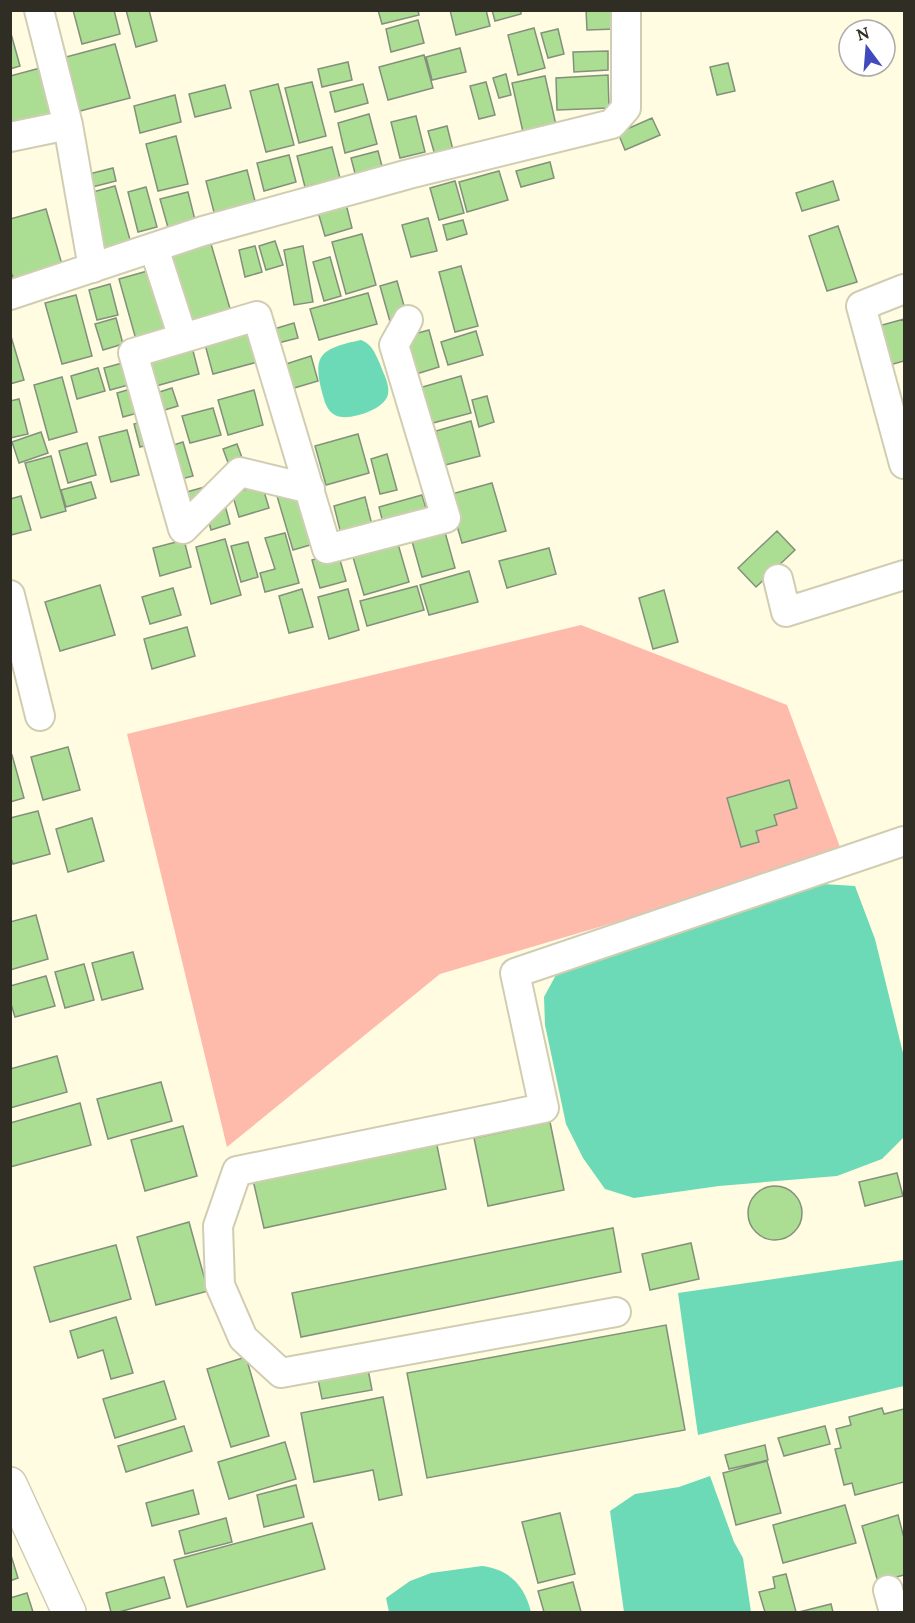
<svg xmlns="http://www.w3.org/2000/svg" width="915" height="1623" font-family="Lora,serif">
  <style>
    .green { fill: #febbac }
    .water { fill: #6cdab7 }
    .building { fill: #abde93; stroke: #82917c; stroke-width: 1.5 }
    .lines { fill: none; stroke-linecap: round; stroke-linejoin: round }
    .minor-casing { stroke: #d0cdb3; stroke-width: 32 }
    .trunk-casing { stroke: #d0cdb3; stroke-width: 36 }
    .minor { stroke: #fff; stroke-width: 28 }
    .trunk { stroke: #fff; stroke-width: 33 }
  </style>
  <rect width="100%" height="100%" fill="#fffce1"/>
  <path class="green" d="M581 625 787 705 843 855 440 974 227 1147 127 734Z"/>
  <path class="water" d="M361 340C372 344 375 353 380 364 383 373 390 384 388 394 386 409 350 421 337 416 330 413 326 407 324 399 311 355 319 349 361 340Z
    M823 884 855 886 875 939 904 1057V1137L882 1159 837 1176 719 1186 634 1198 605 1189 583 1158 566 1124 555 1072 545 1025 544 997 557 973 773 895Z
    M904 1260V1386L698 1435 678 1293Z
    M710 1476 734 1542 743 1558 751 1612H624L610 1511 635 1494 679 1487Z
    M482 1566C509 1569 525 1586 531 1612H389L386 1598 410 1581 431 1573Z"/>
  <path class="building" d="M73 10H114L120 34 82 44Z
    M126 10H149L157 41 136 47Z
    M378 10H418L419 15 382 24Z
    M450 10H486L490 26 456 35Z
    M492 10H521V14L495 21Z
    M586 10H615L616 29 587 30Z
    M418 20 424 43 391 52 386 29Z
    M534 28 545 68 518 75 508 35Z
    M558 29 564 54 548 58 541 33Z
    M10 30 20 66 10 69Z
    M115 44 130 98 80 111 66 57Z
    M460 48 466 72 432 80 426 57Z
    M608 51V70L574 72 573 52Z
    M424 55 433 88 388 100 379 67Z
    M348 62 352 80 322 87 318 69Z
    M728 63 735 91 717 95 710 67Z
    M44 67 56 112 10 124V76Z
    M506 74 511 95 499 98 493 78Z
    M608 75 609 108 557 110 556 78Z
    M545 76 558 134 525 141 512 83Z
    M312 82 326 136 299 143 285 88Z
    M486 82 495 115 479 119 470 86Z
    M278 84 294 145 266 152 250 91Z
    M363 84 368 103 335 112 330 92Z
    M225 85 231 108 195 117 189 94Z
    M175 95 181 122 140 133 134 106Z
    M369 114 377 144 345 153 338 123Z
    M416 116 425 152 400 158 391 122Z
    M652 118 660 135 625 150 618 133Z
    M447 126 453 150 435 155 428 131Z
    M176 136 188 184 158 191 146 144Z
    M332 147 340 178 305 187 297 156Z
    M378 151 383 170 356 177 351 158Z
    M289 155 296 182 264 191 257 163Z
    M550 162 554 178 521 187 516 171Z
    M113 168 116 181 88 188 85 175Z
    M247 170 256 205 215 216 206 181Z
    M499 171 508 200 467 212 459 182Z
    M455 181 464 213 439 220 430 188Z
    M833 181 839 200 802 211 796 193Z
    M115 186 132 247 98 256 82 195Z
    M146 187 157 227 138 232 128 192Z
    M188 192 196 224 169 231 160 199Z
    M346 204 352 228 325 236 318 212Z
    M46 209 63 268 14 281 10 269V219Z
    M428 218 437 251 411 257 402 225Z
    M463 220 467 234 447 240 443 225Z
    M838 226 857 282 827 291 809 236Z
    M362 234 376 285 346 294 332 242Z
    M275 241 283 265 266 270 259 246Z
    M211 244 231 312 185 326 165 258Z
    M255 246 262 272 245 277 239 250Z
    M303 246 313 302 294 305 284 250Z
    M330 257 341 296 324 301 313 262Z
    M461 266 478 326 455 332 439 272Z
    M158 268 176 333 137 343 119 279Z
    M397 281 408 320 391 325 380 286Z
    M110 284 118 315 97 320 89 290Z
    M368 293 377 324 319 340 310 309Z
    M76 295 92 356 62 364 45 303Z
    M116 318 123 344 103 350 95 324Z
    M904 319V361L886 366 875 327Z
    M294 323 298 338 278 343 274 329Z
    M251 324 261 361 213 374 203 337Z
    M429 330 439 367 413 375 403 337Z
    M476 331 483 355 448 365 441 342Z
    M10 333 24 380 10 384Z
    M192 347 199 374 156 386 149 358Z
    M311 356 318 381 294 388 286 364Z
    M126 362 132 384 110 390 104 368Z
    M98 368 105 391 77 399 71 376Z
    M461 376 471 413 429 424 419 388Z
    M62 377 77 432 49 440 34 385Z
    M134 388 141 412 123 417 117 393Z
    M172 388 178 406 158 412 153 394Z
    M254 390 263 425 228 435 218 400Z
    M487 396 494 422 479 427 472 400Z
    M19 399 28 434 10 438V401Z
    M213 408 221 435 190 443 182 416Z
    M162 417 169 439 140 447 134 424Z
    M471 421 480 456 445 465 436 431Z
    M127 430 139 475 111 482 99 437Z
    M41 432 48 453 19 463 12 442Z
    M358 434 369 473 326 485 315 446Z
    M183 442 193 476 173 481 164 448Z
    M87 443 96 475 68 483 59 451Z
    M237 444 244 463 230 468 223 449Z
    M387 454 397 490 380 494 371 459Z
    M51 456 66 511 41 518 25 463Z
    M91 482 96 498 66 507 61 490Z
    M219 483 230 524 211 530 207 515 190 519 183 493Z
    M492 483 506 531 462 543 448 495Z
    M262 485 269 508 239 517 232 493Z
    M301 488 317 543 293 550 277 496Z
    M422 495 428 515 384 527 379 507Z
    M21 496 31 530 11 535 10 499Z
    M365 497 372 525 341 534 334 506Z
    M443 525 455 568 422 577 410 534Z
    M777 531 795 550 756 587 738 568Z
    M285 533 299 583 265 592 260 573 275 569 265 538Z
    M396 537 409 582 364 595 351 550Z
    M225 539 241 595 211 604 196 547Z
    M184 540 191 567 160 576 153 548Z
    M248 542 258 577 241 582 231 546Z
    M549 548 556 574 507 588 499 561Z
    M338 553 346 581 320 588 312 560Z
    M469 571 478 602 429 615 420 585Z
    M100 585 115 635 60 651 45 602Z
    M417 586 424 610 367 626 360 601Z
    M173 588 181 615 150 624 142 597Z
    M302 589 313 627 289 633 279 596Z
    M348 589 359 630 329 639 318 597Z
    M664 590 678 642 653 649 639 598Z
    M187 627 195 656 152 669 144 639Z
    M68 747 80 790 43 800 31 757Z
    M12 755 24 798 10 802V756Z
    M789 780 797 808 774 815 777 825 756 831 759 842 741 847 727 798Z
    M38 811 50 854 13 864 10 855V818Z
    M92 818 104 861 68 872 56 829Z
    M36 915 48 959 10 970V922Z
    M133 952 143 989 102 1000 92 963Z
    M84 964 94 1000 65 1008 55 972Z
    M46 976 55 1006 15 1017 10 1001V986Z
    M57 1056 67 1092 10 1108V1069Z
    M161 1082 172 1121 108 1139 97 1099Z
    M80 1103 91 1145 10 1167V1123Z
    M550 1122 564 1190 488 1206 474 1138Z
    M183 1126 197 1176 145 1191 131 1140Z
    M436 1141 446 1189 264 1228 253 1180Z
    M897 1173 903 1196 865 1206 859 1182Z
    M748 1213a27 27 0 1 1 54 0a27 27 0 1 1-54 0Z
    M189 1222 208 1291 156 1305 137 1237Z
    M613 1228 621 1272 301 1337 292 1293Z
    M691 1243 699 1279 650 1290 642 1254Z
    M116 1245 131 1299 50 1322 34 1267Z
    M116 1317 133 1373 111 1379 103 1350 78 1358 70 1331Z
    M666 1325 685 1430 427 1478 407 1373Z
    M246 1357 269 1436 231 1447 207 1369Z
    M367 1364 372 1390 322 1399 317 1374Z
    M164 1381 176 1419 115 1438 103 1399Z
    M383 1397 402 1495 379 1500 373 1470 314 1482 301 1413Z
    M882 1408 884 1414 904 1409V1482L855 1495 852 1483 844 1485 835 1449 841 1448 836 1429 851 1425 849 1417Z
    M184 1426 192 1451 126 1472 118 1446Z
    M825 1426 830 1444 784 1456 778 1438Z
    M285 1442 296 1479 229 1499 218 1462Z
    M765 1445 768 1460 729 1469 725 1455Z
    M767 1461 781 1513 736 1525 723 1473Z
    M296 1485 304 1517 264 1527 257 1495Z
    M193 1490 199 1514 152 1526 146 1503Z
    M845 1505 856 1543 783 1563 773 1525Z
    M560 1513 575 1574 538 1583 522 1522Z
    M898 1515 904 1538V1575L878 1582 862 1526Z
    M226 1518 232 1542 185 1554 179 1531Z
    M312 1523 325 1569 187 1607 174 1560Z
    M10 1552 18 1578 10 1581Z
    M786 1574 796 1612H765L759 1592 775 1588 773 1577Z
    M164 1577 170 1598 119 1612H111L106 1593Z
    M573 1582 581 1612H544L538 1591Z
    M27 1593 33 1612H10V1598Z
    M831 1604 833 1612H799Z"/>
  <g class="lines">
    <g class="minor-casing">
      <path id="minor" d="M39 10 68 125 93 268
        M10 137 68 125
        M154 248 183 338
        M904 289 861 306 904 464
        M10 295 203 231 409 174 612 124 626 108V10
        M310 489 240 472 183 529 133 353 257 316 327 549 446 518 394 345 408 320
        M778 579 786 612 904 575
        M10 595 40 716
        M616 1312 281 1373 243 1338 220 1285 218 1226 237 1171 544 1108 515 973 904 841
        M888 1590 894 1612"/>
    </g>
    <g class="trunk-casing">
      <path id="trunk" d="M10 1484 69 1612"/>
    </g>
    <use href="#minor" class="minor"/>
    <use href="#trunk" class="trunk"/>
  </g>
  <rect width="915" height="1623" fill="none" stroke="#302e24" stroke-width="24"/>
  <g transform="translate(867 48) rotate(344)"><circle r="28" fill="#ffffff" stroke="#acaba7" stroke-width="1.5"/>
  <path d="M0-4.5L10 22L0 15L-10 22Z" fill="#404abe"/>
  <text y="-9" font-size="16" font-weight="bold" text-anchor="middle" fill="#302e24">N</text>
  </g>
</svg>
